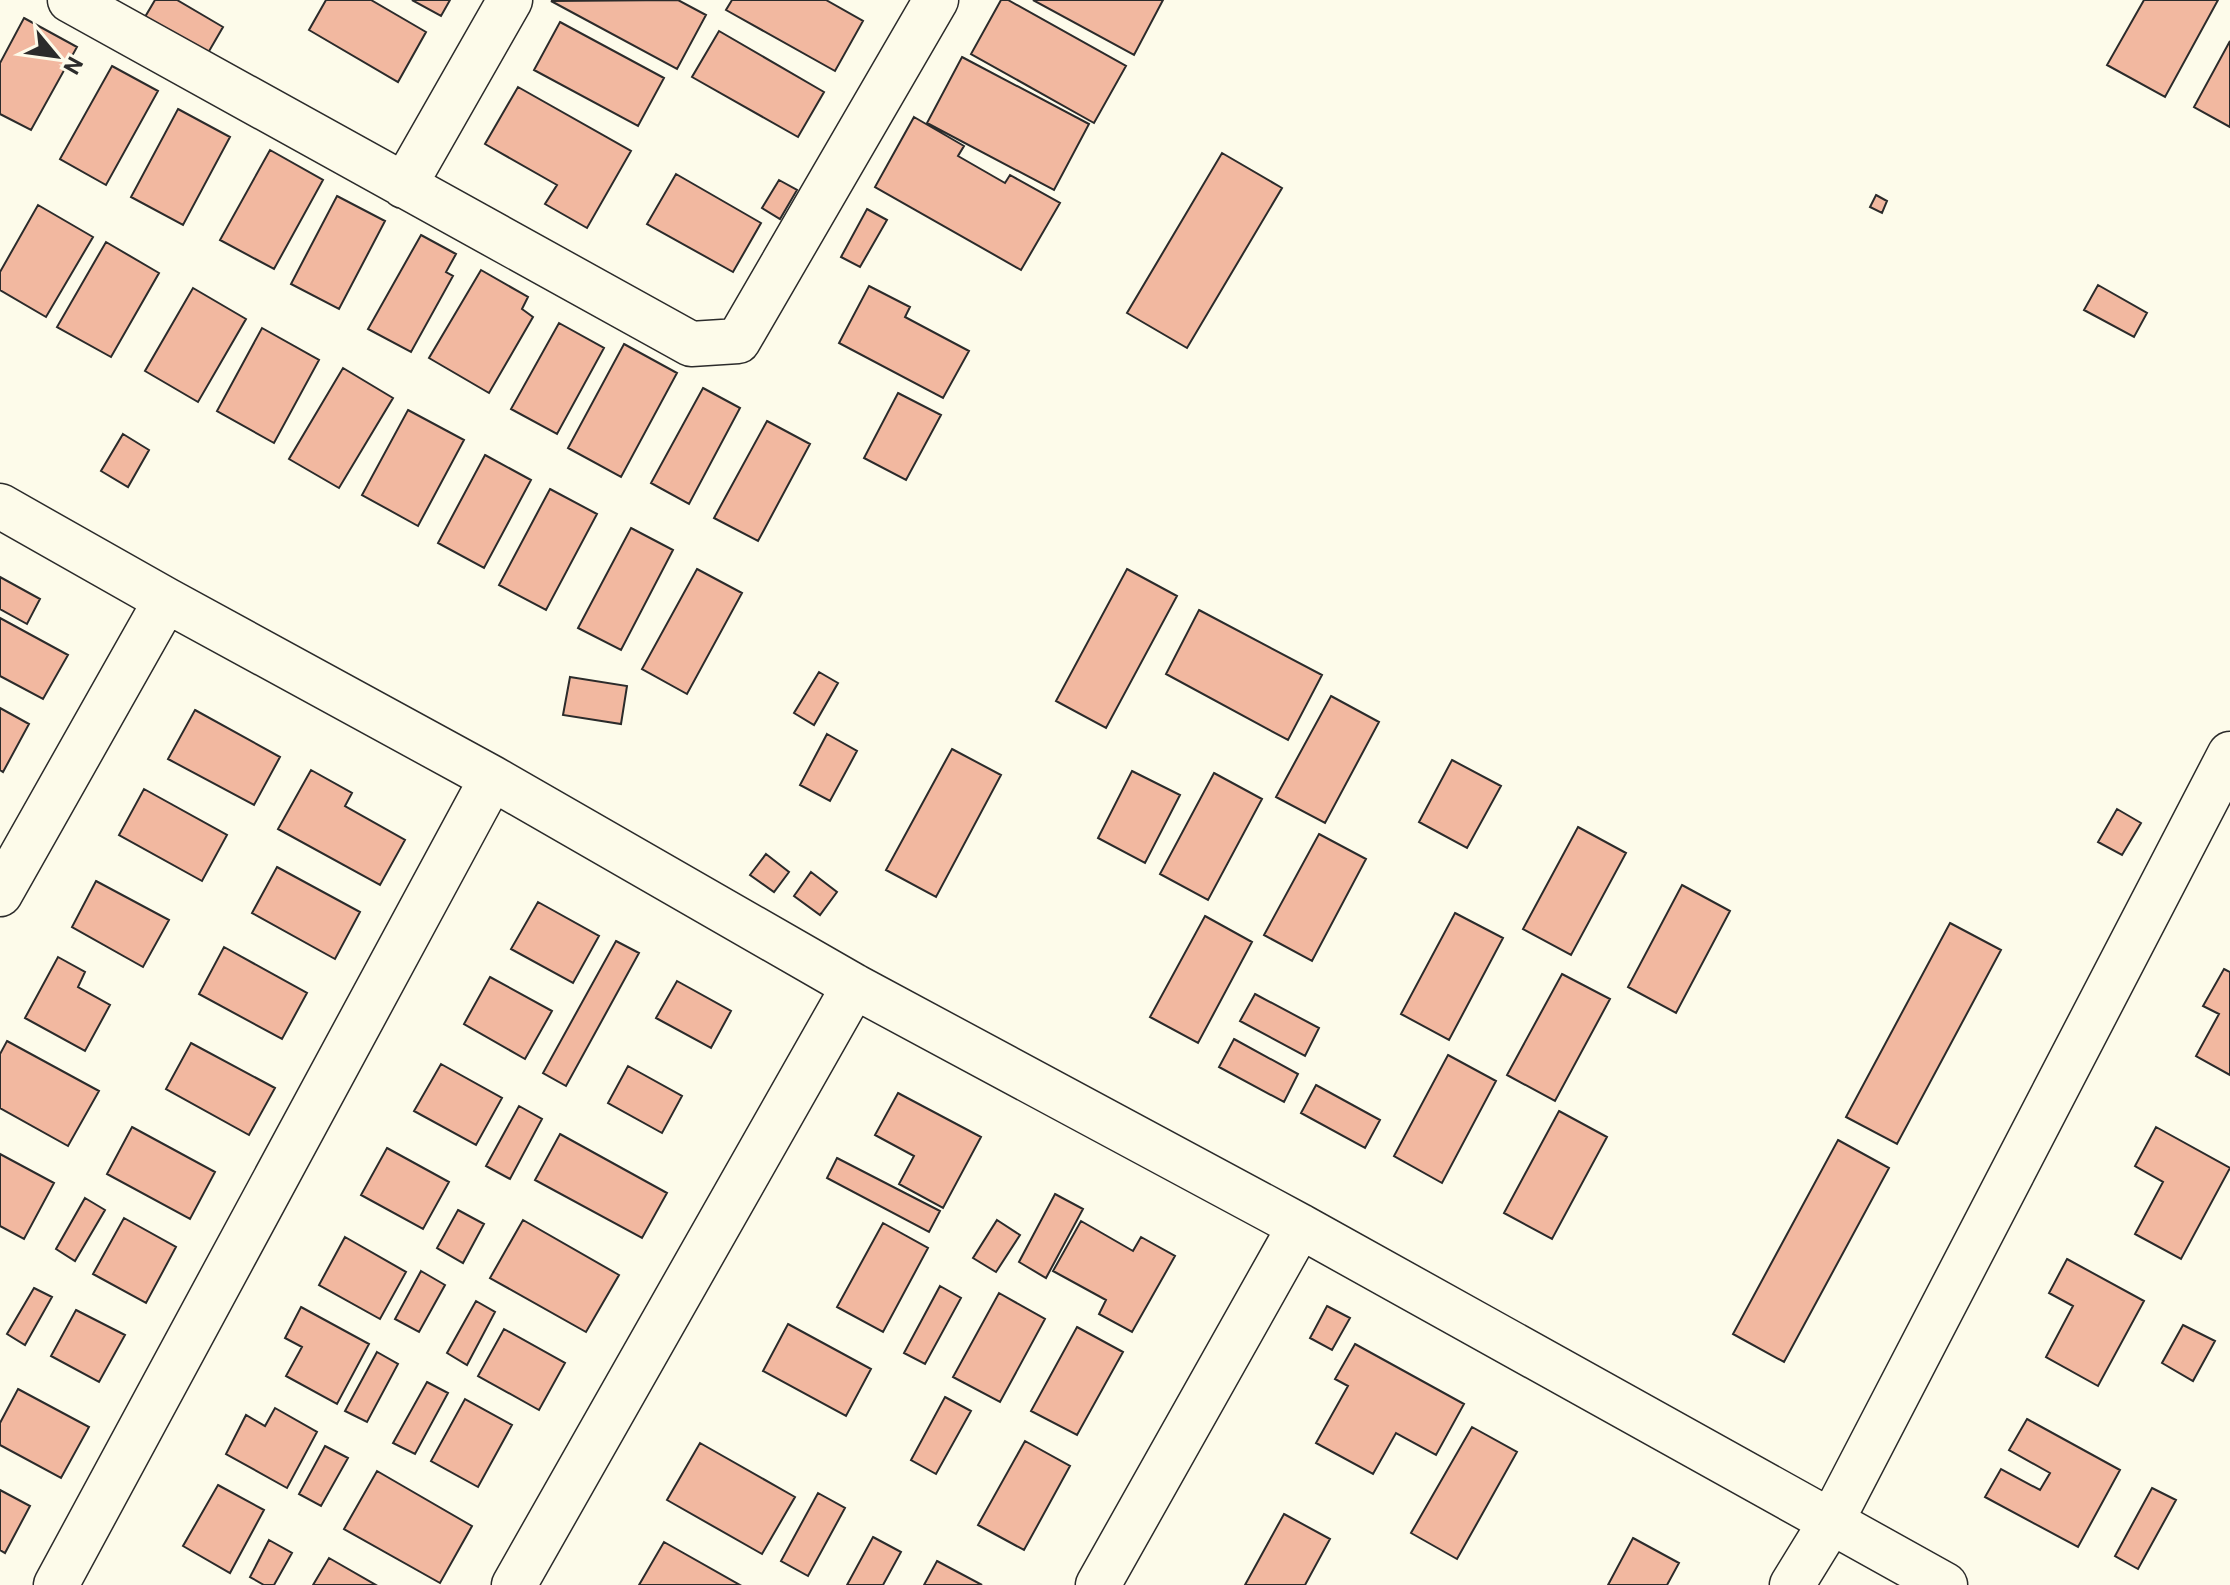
<svg xmlns="http://www.w3.org/2000/svg" width="2230" height="1585" font-family="Roboto,sans-serif">
  <style>
    .building { fill: #f2b8a0; stroke: #2b2b2b; stroke-width: 2 }
    .lines { fill: none; stroke-linecap: round; stroke-linejoin: round }
    .minor-casing { stroke: #2b2b2b; stroke-width: 47 }
    .minor { stroke: #fdfbea; stroke-width: 44 }
  </style>
  <rect width="100%" height="100%" fill="#fdfbea"/>
  <path class="building" d="M155 0H177L223 27 208 53 145 17Z
    M326 0H371L426 32 398 82 309 30Z
    M412 0H450L441 16Z
    M678 0 706 15 677 69 551 1Z
    M732 0H826L863 21 835 71 726 10Z
    M1001 0H1008L1126 66 1094 123 971 54Z
    M1033 0H1163L1134 55Z
    M2144 0H2218L2165 97 2107 65Z
    M24 18 77 47 31 130 0 114V63Z
    M560 22 664 78 638 126 534 70Z
    M719 31 824 92 798 137 692 77Z
    M2230 41V127L2194 107Z
    M962 57 1089 124 1054 190 927 123Z
    M112 66 158 91 106 185 60 159Z
    M518 87 631 151 587 228 545 204 557 185 485 144Z
    M178 109 230 137 183 225 131 197Z
    M914 117 964 146 958 156 1005 183 1010 175 1060 203 1021 270 875 187Z
    M270 150 323 180 274 269 220 240Z
    M1222 153 1282 188 1187 348 1127 313Z
    M676 174 761 223 733 272 647 224Z
    M779 180 797 190 780 219 762 208Z
    M1876 195 1887 201 1882 213 1870 207Z
    M337 196 385 221 339 309 291 284Z
    M38 205 93 237 46 317 0 290V272Z
    M867 209 887 220 860 267 841 257Z
    M421 235 456 254 446 272 453 276 411 352 368 329Z
    M106 242 159 273 111 357 57 327Z
    M481 270 528 297 522 309 533 317 489 393 429 358Z
    M2098 285 2147 313 2134 337 2084 310Z
    M869 286 910 307 905 317 969 351 943 398 839 343Z
    M193 288 246 319 198 402 145 371Z
    M559 323 604 348 557 434 511 409Z
    M262 328 319 360 274 443 217 411Z
    M624 344 677 373 621 477 568 448Z
    M343 368 393 398 339 488 289 459Z
    M703 388 740 408 689 504 651 483Z
    M898 393 941 415 906 480 864 458Z
    M408 410 464 440 418 526 362 495Z
    M767 421 810 444 758 541 714 518Z
    M123 434 149 450 128 487 101 471Z
    M485 455 531 480 484 568 438 543Z
    M550 489 597 514 546 610 499 585Z
    M631 528 673 550 621 650 578 628Z
    M697 569 742 593 687 694 642 669Z
    M1127 569 1177 596 1106 728 1056 701Z
    M0 577 40 599 27 624 0 609Z
    M1199 610 1322 675 1288 740 1166 674Z
    M0 618 68 655 43 699 0 676Z
    M819 672 838 683 814 725 794 713Z
    M570 677 627 686 621 724 563 715Z
    M1331 696 1379 722 1325 823 1276 797Z
    M0 708 29 724 3 772 0 770Z
    M195 710 280 757 254 805 168 759Z
    M827 734 857 751 830 801 800 785Z
    M952 749 1001 775 936 897 886 870Z
    M1452 760 1501 786 1467 848 1419 822Z
    M311 770 352 793 345 806 405 840 380 885 278 829Z
    M1132 771 1180 795 1145 863 1098 838Z
    M1214 773 1262 799 1208 900 1160 874Z
    M144 789 227 835 202 881 119 835Z
    M2117 809 2141 823 2122 855 2098 842Z
    M1578 827 1626 853 1571 955 1523 929Z
    M1319 834 1366 859 1312 961 1264 935Z
    M766 854 789 872 774 892 750 875Z
    M277 867 360 912 335 959 252 913Z
    M811 872 837 892 820 915 794 896Z
    M96 881 169 920 143 967 72 927Z
    M1682 885 1730 911 1676 1013 1628 987Z
    M538 902 599 936 573 983 511 949Z
    M1455 913 1503 938 1449 1040 1401 1014Z
    M1205 916 1252 942 1198 1043 1150 1017Z
    M1950 923 2001 950 1897 1144 1846 1117Z
    M616 941 639 953 566 1086 543 1073Z
    M224 947 307 993 282 1039 199 994Z
    M58 957 85 972 78 987 110 1005 85 1051 25 1018Z
    M2224 969 2230 972V1075L2196 1056 2219 1014 2203 1006Z
    M1562 974 1610 999 1555 1101 1507 1075Z
    M490 977 552 1011 525 1059 464 1024Z
    M677 981 731 1011 711 1048 656 1018Z
    M1255 994 1319 1028 1305 1056 1240 1021Z
    M1234 1039 1298 1074 1284 1102 1219 1067Z
    M7 1041 99 1091 68 1146 0 1108V1054Z
    M191 1043 275 1088 249 1135 166 1089Z
    M1448 1055 1496 1081 1442 1183 1394 1156Z
    M441 1064 502 1098 476 1145 414 1111Z
    M628 1066 682 1096 662 1133 608 1103Z
    M1316 1085 1380 1120 1365 1148 1301 1113Z
    M898 1093 981 1137 943 1208 899 1184 914 1156 875 1135Z
    M519 1106 542 1119 510 1179 486 1166Z
    M1559 1111 1607 1137 1552 1239 1504 1213Z
    M132 1127 215 1172 190 1219 107 1174Z
    M2156 1127 2230 1168 2181 1259 2135 1234 2163 1182 2135 1166Z
    M560 1134 667 1193 642 1238 535 1180Z
    M1838 1140 1889 1168 1784 1362 1733 1334Z
    M387 1148 449 1182 423 1229 361 1195Z
    M0 1154 54 1183 24 1239 0 1226Z
    M837 1158 940 1211 929 1232 827 1178Z
    M1055 1194 1083 1209 1046 1278 1019 1262Z
    M85 1198 105 1210 75 1261 56 1249Z
    M458 1210 484 1224 463 1263 437 1248Z
    M124 1218 176 1247 146 1303 93 1274Z
    M523 1220 619 1275 586 1332 490 1278Z
    M997 1220 1020 1235 996 1272 973 1258Z
    M1081 1221 1133 1251 1141 1237 1175 1256 1132 1332 1099 1314 1106 1300 1053 1271Z
    M883 1223 928 1248 883 1332 837 1307Z
    M345 1237 406 1272 380 1319 319 1285Z
    M2067 1259 2144 1301 2098 1386 2046 1357 2073 1306 2049 1293Z
    M421 1271 445 1285 419 1332 395 1319Z
    M940 1286 961 1298 925 1364 904 1353Z
    M34 1288 52 1297 25 1345 7 1334Z
    M999 1293 1045 1319 1000 1402 953 1377Z
    M476 1301 495 1312 467 1365 447 1353Z
    M1327 1306 1350 1318 1332 1350 1310 1338Z
    M301 1307 369 1344 337 1404 286 1376 302 1347 285 1338Z
    M76 1310 125 1335 99 1382 51 1356Z
    M788 1324 871 1369 846 1416 763 1371Z
    M2183 1325 2215 1341 2193 1381 2162 1363Z
    M1077 1327 1123 1352 1077 1435 1031 1411Z
    M504 1329 565 1363 539 1410 478 1376Z
    M1355 1344 1464 1404 1436 1455 1396 1433 1373 1474 1316 1443 1348 1386 1335 1379Z
    M377 1352 398 1364 367 1422 345 1411Z
    M427 1382 448 1393 415 1454 393 1443Z
    M18 1389 89 1427 61 1478 0 1445V1423Z
    M945 1397 971 1411 936 1474 911 1460Z
    M465 1399 512 1425 478 1487 431 1461Z
    M275 1408 317 1432 287 1488 226 1454 246 1415 265 1426Z
    M2027 1419 2120 1470 2078 1547 1985 1497 2001 1469 2040 1490 2050 1473 2009 1450Z
    M1472 1427 1517 1452 1457 1559 1411 1533Z
    M1025 1441 1070 1466 1024 1550 978 1525Z
    M700 1443 795 1497 762 1554 667 1500Z
    M325 1446 348 1458 321 1506 299 1494Z
    M377 1471 472 1526 440 1583 344 1529Z
    M218 1485 264 1510 230 1573 183 1546Z
    M2152 1488 2176 1500 2138 1569 2115 1556Z
    M0 1490 30 1506 5 1553 0 1550Z
    M818 1493 845 1508 808 1576 781 1561Z
    M1284 1514 1330 1539 1305 1585H1245Z
    M873 1537 901 1552 883 1585H847Z
    M1633 1538 1679 1563 1667 1585H1608Z
    M269 1540 292 1553 274 1585H264L250 1577Z
    M664 1542 740 1585H639Z
    M329 1558 376 1585H313Z
    M937 1561 982 1585H924Z"/>
  <g class="lines">
    <g class="minor-casing">
      <path id="minor" d="M70 0 691 344 738 341 936 0
        M404 186 510 0
        M0 506 166 600 492 778 854 986 1300 1226 1945 1585
        M0 894 166 600
        M56 1585 492 778
        M514 1585 854 986
        M1098 1585 1300 1226
        M1792 1585 1832 1520 2230 754"/>
    </g>
    <use href="#minor" class="minor"/>
  </g>
  <g transform="translate(56 56) rotate(119)" stroke="#fdfbea" stroke-width="6" paint-order="stroke">
  <path d="M0-6L14 30L0 20L-14 30Z" fill="#2b2b2b"/>
  <text y="-12" font-size="22" font-weight="bold" text-anchor="middle" fill="#2b2b2b">N</text>
  </g>
</svg>
